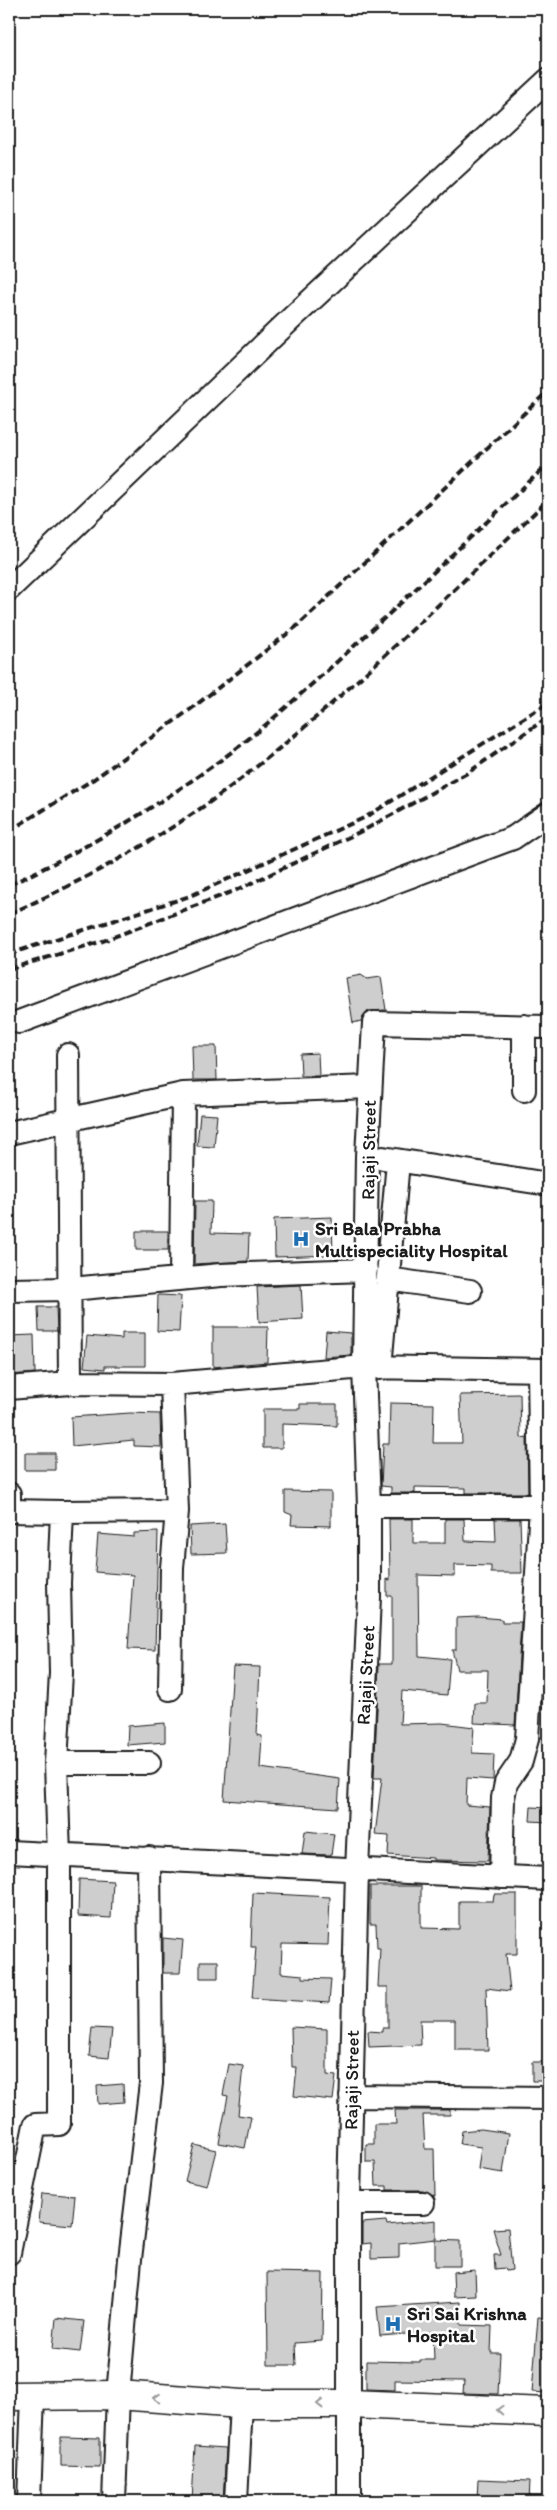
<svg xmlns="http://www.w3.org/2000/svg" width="557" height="2510" font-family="Itim,sans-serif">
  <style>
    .building { fill: #cecece; stroke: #1c1c1c }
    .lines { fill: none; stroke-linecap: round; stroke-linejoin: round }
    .minor-casing { stroke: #1c1c1c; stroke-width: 26 }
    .major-casing { stroke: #1c1c1c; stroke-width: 31 }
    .minor { stroke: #fff; stroke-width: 22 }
    .major { stroke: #fff; stroke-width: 28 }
    .rail { stroke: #1c1c1c; stroke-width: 4; stroke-dasharray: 8 4; stroke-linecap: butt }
    .oneway { stroke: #999 }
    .labels { text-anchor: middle; stroke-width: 5; stroke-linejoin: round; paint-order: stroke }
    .street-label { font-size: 19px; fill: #1c1c1c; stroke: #fff }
    .poi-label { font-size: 19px; font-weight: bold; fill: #1c1c1c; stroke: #fff; text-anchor: start }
  </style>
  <rect width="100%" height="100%" fill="#fff"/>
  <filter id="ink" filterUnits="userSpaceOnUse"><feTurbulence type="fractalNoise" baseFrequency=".02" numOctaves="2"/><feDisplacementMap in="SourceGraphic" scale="10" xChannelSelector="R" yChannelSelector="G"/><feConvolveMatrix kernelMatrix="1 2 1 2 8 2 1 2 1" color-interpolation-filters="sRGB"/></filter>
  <g filter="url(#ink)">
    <path class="building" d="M361 975 367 979 381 977 386 1010 368 1011 361 1021 353 1023 346 978Z
      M192 1046H216L217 1080H193Z
      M318 1053 319 1076H301L300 1054Z
      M200 1114 217 1115 214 1147 197 1146Z
      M195 1201H212L211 1233 249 1234 248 1261 194 1264Z
      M332 1217 333 1255 275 1257 274 1219Z
      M136 1231H168V1250H136Z
      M301 1285 303 1319 259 1322 257 1287Z
      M158 1295 181 1296 179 1332 157 1331Z
      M38 1307H56L57 1331H39Z
      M213 1327H268L267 1362 213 1367Z
      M326 1331 351 1333V1355L324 1357Z
      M122 1333H145V1366H105V1369L84 1367 87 1336 122 1339Z
      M34 1335 35 1373 9 1375V1336Z
      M520 1394 521 1438 527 1437 528 1493H466V1488L415 1487V1493H391V1487L381 1486 383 1444H389L390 1403 434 1404 433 1443H462L460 1395Z
      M300 1404H337V1426L282 1424V1448H263V1409H300Z
      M130 1413 160 1414 161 1447 134 1446V1440L72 1446 71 1417Z
      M25 1453H55V1470H25Z
      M285 1491 331 1492V1526L291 1525 292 1515 285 1512Z
      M389 1519H413V1543H445V1519H464L465 1541 496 1542 495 1519H520L522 1573H491V1566L455 1565V1576L418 1575 419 1656 450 1659 447 1695 402 1691 400 1724 442 1723 474 1727 472 1753 494 1754 493 1780 467 1778 466 1805 490 1807 488 1861 433 1860V1858L388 1855 389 1836 375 1835 382 1778H374L379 1664H392V1596H387V1579L390 1580Z
      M225 1524 227 1553 191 1554 190 1526Z
      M158 1532 155 1650 128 1649 133 1575 95 1572 98 1534 134 1537V1533Z
      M478 1617 502 1619V1622H521L515 1725 474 1723 475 1703H487L488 1670H457L452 1650H456V1618Z
      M233 1666 260 1667 257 1735 262 1736 260 1768 340 1779 338 1808 224 1800Z
      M165 1723V1742L127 1745 128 1726Z
      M531 1807 548 1808V1822L530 1821Z
      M305 1831 334 1834 331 1855 302 1854Z
      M79 1879 113 1881 111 1918 78 1916Z
      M370 1886H421V1928L459 1929V1901H493L494 1894H517V1954H506L510 1991 486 1988 488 2050H455V2020H420L421 2045 369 2047 368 2031 382 2032V2028H388V1987H378L380 1948H377L376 1924H370Z
      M253 1893 330 1897 328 1945 282 1944 281 1973 303 1975V1978L331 1979 329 2003 252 1998 256 1947H251Z
      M163 1938 183 1940 180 1973H163Z
      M200 1961H218V1978H200Z
      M291 2027 327 2029V2075L336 2076 333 2100 294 2096 297 2067H292Z
      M92 2028 112 2029 109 2058 89 2056Z
      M532 2062H548V2081H532Z
      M229 2064 243 2066 238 2115 251 2117 245 2148 219 2143 228 2096 223 2095Z
      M123 2084 124 2102 98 2104 97 2086Z
      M395 2110H450V2115H423L425 2149H434L435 2196 423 2190H387V2186H376L375 2162H366V2144H374V2124H396Z
      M481 2129 509 2133 503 2173 478 2169 481 2147 460 2144 462 2131Z
      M194 2145 216 2150 207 2186 185 2181Z
      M42 2193 75 2196 72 2225 39 2222Z
      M436 2220V2239L399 2243V2258L371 2259V2243L362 2244V2223L386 2221 387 2225Z
      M508 2228 512 2270 506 2271 505 2268 495 2269 494 2255H501L493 2229Z
      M435 2240 460 2241V2266H435Z
      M475 2270 476 2296 454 2297 453 2272Z
      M267 2272 323 2273 322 2341 295 2343 296 2365H268Z
      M460 2302 461 2325 492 2326 491 2353H500L498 2394 463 2393 464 2381 395 2380V2390L366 2389V2361L420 2362V2360H434L433 2332 380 2336 377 2307Z
      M538 2317 548 2318V2393L532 2392Z
      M56 2318 84 2321 80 2352 53 2349Z
      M61 2437 100 2438V2467L61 2466Z
      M195 2446 226 2448 223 2501H192Z
      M478 2479 530 2481 529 2501H477Z"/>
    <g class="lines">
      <g class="minor-casing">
        <path id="minor" d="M9 589 293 317 548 80
          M19 1022 513 838 548 814
          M524 1026V1090
          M68 1055 70 1383
          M9 1133 183 1094 370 1087
          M383 1158 548 1184
          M181 1278 183 1094
          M388 1279 470 1291
          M9 1290 71 1289 221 1275 366 1270
          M380 1368 398 1161
          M9 1388 70 1383 172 1384 364 1367 548 1370
          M9 1494V1511L62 1512 59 1583 61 1673 56 1763 59 1856V2124L35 2125 9 2253
          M369 1506H541L539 1370
          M62 1512 177 1511 172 1384
          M170 1689 172 1568 177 1511
          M56 1763H149
          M9 1852 548 1879
          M501 1877 503 1798 506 1783 521 1761 527 1739 541 1506
          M351 2096 548 2098
          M349 2203H423
          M29 2501 33 2396
          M114 2501 118 2395 130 2259 151 2083 149 1858
          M236 2501 241 2404
          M349 2501V2197L357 1870 369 1597V1506L364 1367 367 1156 374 1023 548 1027"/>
      </g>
      <g class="major-casing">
        <path id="major" d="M9 2396 118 2395 241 2404H349L548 2412"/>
      </g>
      <use href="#minor" class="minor"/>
      <use href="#major" class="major"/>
      <path class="rail" d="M9 831 94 779 191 709 296 627 548 391
        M9 885C80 852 147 813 211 767 253 738 292 702 330 668 404 601 476 532 548 464
        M9 914C85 880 157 841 225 791 341 704 443 599 548 500
        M9 954 190 896 366 817 548 703
        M9 969 103 941 239 889 368 828 469 772 548 717"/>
    </g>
    <defs><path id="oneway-chevron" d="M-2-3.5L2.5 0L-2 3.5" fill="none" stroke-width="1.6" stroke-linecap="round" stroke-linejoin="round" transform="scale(1.25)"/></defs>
    <g class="oneway">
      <use href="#oneway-chevron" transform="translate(157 2398) rotate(-176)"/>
      <use href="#oneway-chevron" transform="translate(320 2404) rotate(180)"/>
      <use href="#oneway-chevron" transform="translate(500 2410) rotate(-178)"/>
    </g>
  </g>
  <defs>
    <g id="hospital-bare" transform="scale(1.35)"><path d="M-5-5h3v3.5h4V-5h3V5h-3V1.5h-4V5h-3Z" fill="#1f6fb2" stroke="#fff" stroke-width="2.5" paint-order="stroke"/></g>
  </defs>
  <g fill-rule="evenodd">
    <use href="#hospital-bare" x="301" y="1239"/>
    <use href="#hospital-bare" x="393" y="2324"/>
  </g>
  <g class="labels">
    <g class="street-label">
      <text transform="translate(368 1150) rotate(-89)" y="7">Rajaji Street</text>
      <text transform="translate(365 1675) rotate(-87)" y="7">Rajaji Street</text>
      <text transform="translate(351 2080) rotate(-89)" y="7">Rajaji Street</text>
    </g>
    <g class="poi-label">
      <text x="315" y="1235">Sri Bala Prabha<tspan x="315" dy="22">Multispeciality Hospital</tspan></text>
      <text x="407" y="2320">Sri Sai Krishna<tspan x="407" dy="22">Hospital</tspan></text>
    </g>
  </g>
  <rect width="557" height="2510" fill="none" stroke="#fff" stroke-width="30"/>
  <rect x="15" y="15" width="527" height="2480" fill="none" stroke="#1c1c1c" stroke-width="2" filter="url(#ink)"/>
</svg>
